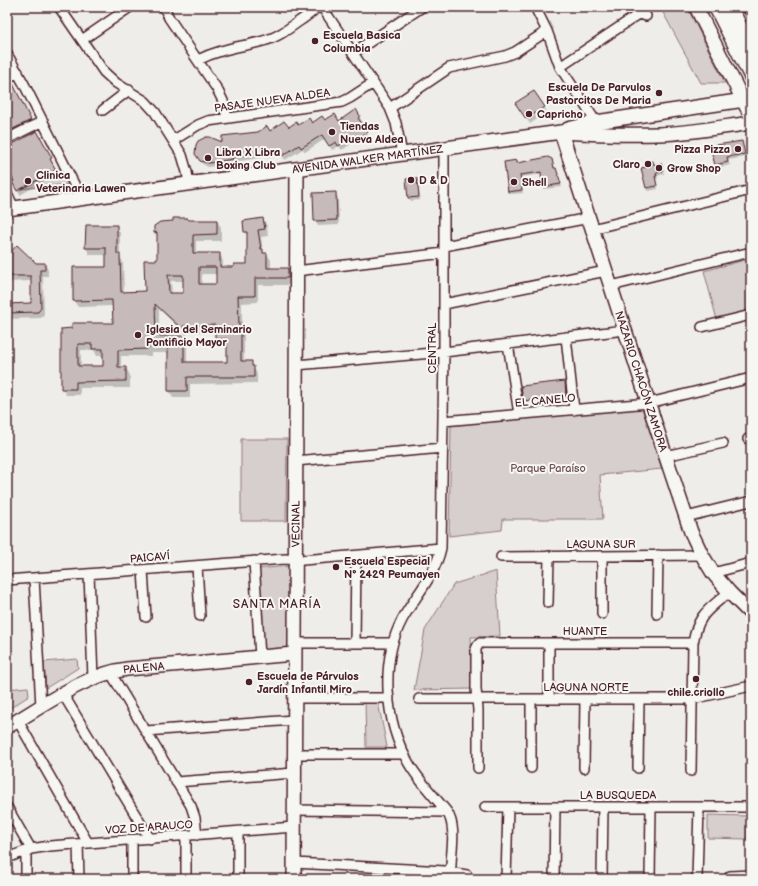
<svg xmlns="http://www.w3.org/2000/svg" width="758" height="886" font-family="'Balsamiq Sans',sans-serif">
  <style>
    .green { fill: #d7cfce; stroke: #90777c }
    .shadow { fill: #0003; fill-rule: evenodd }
    .building { fill: #c6babb; stroke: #4a1f2b; fill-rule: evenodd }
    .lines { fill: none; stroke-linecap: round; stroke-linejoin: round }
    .street-casing { stroke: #4a1f2b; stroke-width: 12 }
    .secondary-casing { stroke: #4a1f2b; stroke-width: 16 }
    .primary-casing { stroke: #4a1f2b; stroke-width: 17 }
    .street { stroke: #f6f6f2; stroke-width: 9 }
    .secondary { stroke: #f6f6f2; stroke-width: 13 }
    .primary { stroke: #f6f6f2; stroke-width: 14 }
    .poi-dot { fill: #4a1f2b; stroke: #f6f6f2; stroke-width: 1.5 }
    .labels { text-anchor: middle; stroke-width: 4; stroke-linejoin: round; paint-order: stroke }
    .poi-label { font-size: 11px; font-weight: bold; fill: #4a1f2b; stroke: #f6f6f2; text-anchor: start }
    .street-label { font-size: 11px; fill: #4a1f2b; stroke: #f6f6f2 }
    .park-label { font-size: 11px; fill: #6d4b54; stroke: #f6f6f2 }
    .neighbourhood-label { font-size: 12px; letter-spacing: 1px; fill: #4a1f2b; stroke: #f6f6f2 }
  </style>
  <rect width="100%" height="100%" fill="#efedea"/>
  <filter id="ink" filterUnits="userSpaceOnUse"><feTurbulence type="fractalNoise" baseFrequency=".025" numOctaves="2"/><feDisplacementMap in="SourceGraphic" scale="8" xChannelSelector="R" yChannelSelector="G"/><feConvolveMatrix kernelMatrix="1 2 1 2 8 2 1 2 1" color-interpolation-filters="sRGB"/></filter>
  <g filter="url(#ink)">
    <path class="green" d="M660 7H687L725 83H701Z
      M60 168 69 184 21 189Z
      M749 259 751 265V311L717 320 704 271Z
      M642 408 662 469 600 475 603 519H503L502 530 449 536 451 425Z
      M241 439H287L286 521H241Z
      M290 566V648L263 651 256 569Z
      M496 571 500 636 471 637 473 689 414 690 425 630 454 584Z
      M77 659 78 668 46 688 44 662Z
      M28 687 29 696 7 710V689Z
      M365 702H378L387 747H366Z
      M708 815 748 816 747 839 708 838Z"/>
    <path class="shadow" d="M7 88 14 89 32 124 7 136Z
      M534 92 547 112 530 124 517 103Z
      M355 111 362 121 360 123 369 137 362 142 359 139 342 150 339 146 332 150 325 139 305 152 303 149 285 160 283 156 267 158 266 157 234 162V164L208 167 201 163 198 157 224 144 312 124 325 122H339Z
      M37 132 53 163 52 164 57 174 20 195 9 175 7 176V148Z
      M741 142 746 157 728 160 730 165 718 168 716 164Z
      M552 160 562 187 544 189 543 186 542 174 521 177 523 193 511 194 509 192 516 161 518 164Z
      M653 162 654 165H661L664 174 657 176 658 179H656L658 189 648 191 642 169 648 168Z
      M416 179 418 183 420 200 411 201 409 198Z
      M335 193 338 198 339 225 318 226 315 221 314 194Z
      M263 219 267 226 268 236 261 237 263 251 265 254H267L271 260V269H288L291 276V285H258V302L242 303V330L244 333V362H251L257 374V383L190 384V398H173L169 391V353H151V356H121V368H126L130 375V388H80V395H66L62 388V330L114 324V306L78 307 74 301 107 268V255H90L86 248 116 226 120 233V257L123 262 124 293 146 292 158 261V238L155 232 189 221H217L221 227V241H196V254H220L223 261V268H235L248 265V237L245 232 244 222ZM202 274H217V285H202ZM171 281H184V294H172ZM159 309 187 336V332H216V339L220 346H228V363H187V344L183 337H160L159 335ZM81 350H94L97 356H104V366L81 367Z
      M7 251H13L36 264H45L48 270V276H43L44 314 41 318 7 319ZM32 281V304L8 305V282Z
      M565 383 566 397 525 402 524 401Z"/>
    <path class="building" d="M13 84 31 120 7 132V87Z
      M534 91 545 107 526 119 515 103Z
      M356 109 360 116 358 118 368 132 358 138 356 135 338 146 336 142 329 146 322 135 301 148 299 145 282 156 279 151 263 153V152L232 157 233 159 209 163 200 161 195 154 196 145 198 141 206 137H210L222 142V136L258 132 267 126 270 131 284 121 289 127 296 122 298 125 309 118 312 123 322 116 325 120 335 114 339 121Z
      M37 131 52 158 50 159 56 170 17 191 12 182 14 181 7 168V147Z
      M742 141 745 154 727 157 728 162 715 165 710 146Z
      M548 157 552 159 554 168H556L561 184 542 187 541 172 520 175 522 190 508 192 504 162 517 160V163Z
      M653 161 654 165 661 163 663 171 656 173 657 176H655L657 186 646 188 641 168 647 167 646 162Z
      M417 178 419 197 408 198 406 179Z
      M336 192 337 220 314 221 313 193Z
      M173 218H187L189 220H217V234L193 235V253H220V267H234V264H247V232H244L243 221 263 218 265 229 258 230 261 249H263V253H267V268H288V278H255V296H238L239 326 241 325V361H252V366H254V377H187V391H168V346L147 347V349L118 350V367H126V381L76 382V389H61V329L72 328V323H113L112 300 73 301V267H106V248H85L86 225H117V254H120L121 292 145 291 144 260H157V232L154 233V226L160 222 173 221ZM199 267H216V284H199ZM168 275H183V293H169ZM155 304 184 331 183 326 215 325V339H227V362H184V336H159V333H156ZM78 344H92V349H103V366H78Z
      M17 245 36 263H45V270H40L41 308 38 312 7 313V304L31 303V276H7V256Z
      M565 381 566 396 523 401 521 386Z"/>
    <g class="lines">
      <g class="street-casing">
        <path id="street" d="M59 7 104 72 116 83 145 101 155 112 182 155 187 172 189 184
          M164 7 169 18 217 89 223 101 227 118
          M322 7 390 108 396 123 402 154
          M535 7 547 31 560 67 596 122
          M82 40 130 7
          M353 53 422 7
          M7 54 24 84 76 188 82 198
          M198 60C219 49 241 47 263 41 276 38 287 30 298 22 305 17 312 13 317 7
          M560 67 636 16 640 14 646 16
          M7 78 18 72
          M390 108 449 68 505 56 515 52 547 31
          M103 110 129 90
          M7 139 43 121
          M174 140 198 125 208 121 342 102 350 98 373 83
          M444 149V352L441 548C435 576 415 596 402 620 380 662 385 721 408 762 418 780 434 796 447 812 457 827 451 850 451 866L449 870
          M7 193 14 208
          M592 229 751 190
          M444 246 589 218
          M296 271 444 253
          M611 286 751 252
          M444 304 606 271
          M702 327 751 315
          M566 337 574 410
          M508 344 519 414
          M296 365 444 352 625 330
          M443 421 649 403 751 378
          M748 439 751 438
          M665 456 723 443
          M295 461 443 448
          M686 517 751 501
          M501 557 702 555
          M254 561 260 657
          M197 566 200 616
          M143 570 146 617
          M713 573 751 563
          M89 574 93 678
          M34 578 41 707
          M7 580 285 559 303 560 441 548
          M548 603 549 556
          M602 614V556
          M657 614 658 555
          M294 643H393
          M355 643 356 556
          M110 672 191 806 195 818 197 835
          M63 694 150 839
          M294 698H389
          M419 699H692L751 686
          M549 699V643
          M18 721 88 843
          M146 731 294 720
          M294 754H404
          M478 768V710L476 689V649L478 645 480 643H693
          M531 768V699
          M584 768 585 699
          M638 768 639 699
          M691 771 693 643C698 614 708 610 729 592
          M176 782 294 773
          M7 807 31 849
          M485 807H751
          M294 810 447 812
          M132 840V879
          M78 844 79 879
          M7 858 31 849 50 846 294 827
          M294 863 445 871 449 870 454 873 467 875
          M730 876 751 875
          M26 879V851
          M186 879V836
          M238 879V832
          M506 879 508 807
          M554 879 555 807
          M602 879 603 807
          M650 879 651 807
          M697 879 699 807"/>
      </g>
      <g class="secondary-casing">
        <g id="secondary">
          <path d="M696 7 751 116"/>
          <path d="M749 7 751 10"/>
          <path d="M568 129 596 122 751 99"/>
          <path id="s1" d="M561 132 664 451 691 532 702 555 713 573 729 592 751 614"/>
          <path id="s2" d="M7 209 561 132C594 134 626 135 659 134 690 133 721 127 751 123"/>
          <path id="s3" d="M7 727C43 706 86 674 127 669L294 654"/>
          <path id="s4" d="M294 879 297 169"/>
        </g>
      </g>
      <g class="primary-casing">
        <path id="primary" d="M716 7 751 76
          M730 7 751 49"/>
      </g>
      <use href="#street" class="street"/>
      <use href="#secondary" class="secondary"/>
      <use href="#primary" class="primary"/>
    </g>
  </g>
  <g class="poi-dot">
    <circle cx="315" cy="41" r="4"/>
    <circle cx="659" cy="93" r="4"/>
    <circle cx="529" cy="114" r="4"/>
    <circle cx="332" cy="132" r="4"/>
    <circle cx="738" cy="149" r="4"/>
    <circle cx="208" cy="158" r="4"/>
    <circle cx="648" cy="164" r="4"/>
    <circle cx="659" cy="168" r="4"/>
    <circle cx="411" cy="180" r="4"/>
    <circle cx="28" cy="181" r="4"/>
    <circle cx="514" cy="182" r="4"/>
    <circle cx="138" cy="335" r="4"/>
    <circle cx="336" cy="567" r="4"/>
    <circle cx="696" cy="679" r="4"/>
    <circle cx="249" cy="682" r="4"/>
  </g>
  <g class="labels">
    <g class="poi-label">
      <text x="323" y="39">Escuela Basica<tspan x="323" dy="13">Columbia</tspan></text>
      <text x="651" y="91" text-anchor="end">Escuela De Parvulos<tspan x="651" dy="13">Pastorcitos De Maria</tspan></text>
      <text x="537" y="118">Capricho</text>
      <text x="340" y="130">Tiendas<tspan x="340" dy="13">Nueva Aldea</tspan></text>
      <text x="730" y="153" text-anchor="end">Pizza Pizza</text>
      <text x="216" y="156">Libra X Libra<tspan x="216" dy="13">Boxing Club</tspan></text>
      <text x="640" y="168" text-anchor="end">Claro</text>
      <text x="667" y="172">Grow Shop</text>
      <text x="36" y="179">Clinica<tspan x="36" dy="13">Veterinaria Lawen</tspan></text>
      <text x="419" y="184">D &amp; D</text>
      <text x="522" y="186">Shell</text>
      <text x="146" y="333">Iglesia del Seminario<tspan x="146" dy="13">Pontificio Mayor</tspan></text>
      <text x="344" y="565">Escuela Especial<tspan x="344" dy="13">N° 2429 Peumayen</tspan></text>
      <text x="257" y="680">Escuela de Párvulos<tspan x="257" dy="13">Jardín Infantil Miro</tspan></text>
      <text x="696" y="696" text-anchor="middle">chile.criollo</text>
    </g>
    <g class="street-label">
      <text transform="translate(272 100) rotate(-8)" y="4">PASAJE NUEVA ALDEA</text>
      <text dy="4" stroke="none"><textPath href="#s2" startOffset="364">AVENIDA WALKER MARTÍNEZ</textPath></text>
      <text transform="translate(432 348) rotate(-90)" y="4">CENTRAL</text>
      <text dy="4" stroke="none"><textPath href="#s1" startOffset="262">NAZARIO CHACÓN ZAMORA</textPath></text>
      <text transform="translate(545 400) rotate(-5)" y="4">EL CANELO</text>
      <text dy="4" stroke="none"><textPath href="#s4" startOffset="355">VECINAL</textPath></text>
      <text x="601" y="548">LAGUNA SUR</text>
      <text transform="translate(150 557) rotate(-5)" y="4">PAICAVÍ</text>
      <text x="585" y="635">HUANTE</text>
      <text dy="4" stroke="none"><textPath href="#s3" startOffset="151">PALENA</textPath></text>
      <text x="586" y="691">LAGUNA NORTE</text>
      <text x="618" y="799">LA BUSQUEDA</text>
      <text transform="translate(149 827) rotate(-4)" y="4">VOZ DE ARAUCO</text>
    </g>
    <g class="park-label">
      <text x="548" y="472">Parque Paraíso</text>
    </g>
    <g class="neighbourhood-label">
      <text x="277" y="608">SANTA MARÍA</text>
    </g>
  </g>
  <rect width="758" height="886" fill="none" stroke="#f6f6f2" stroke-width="24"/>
  <rect x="12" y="12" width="734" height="862" fill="none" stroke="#4a1f2b" stroke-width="1.5" filter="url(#ink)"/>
</svg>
